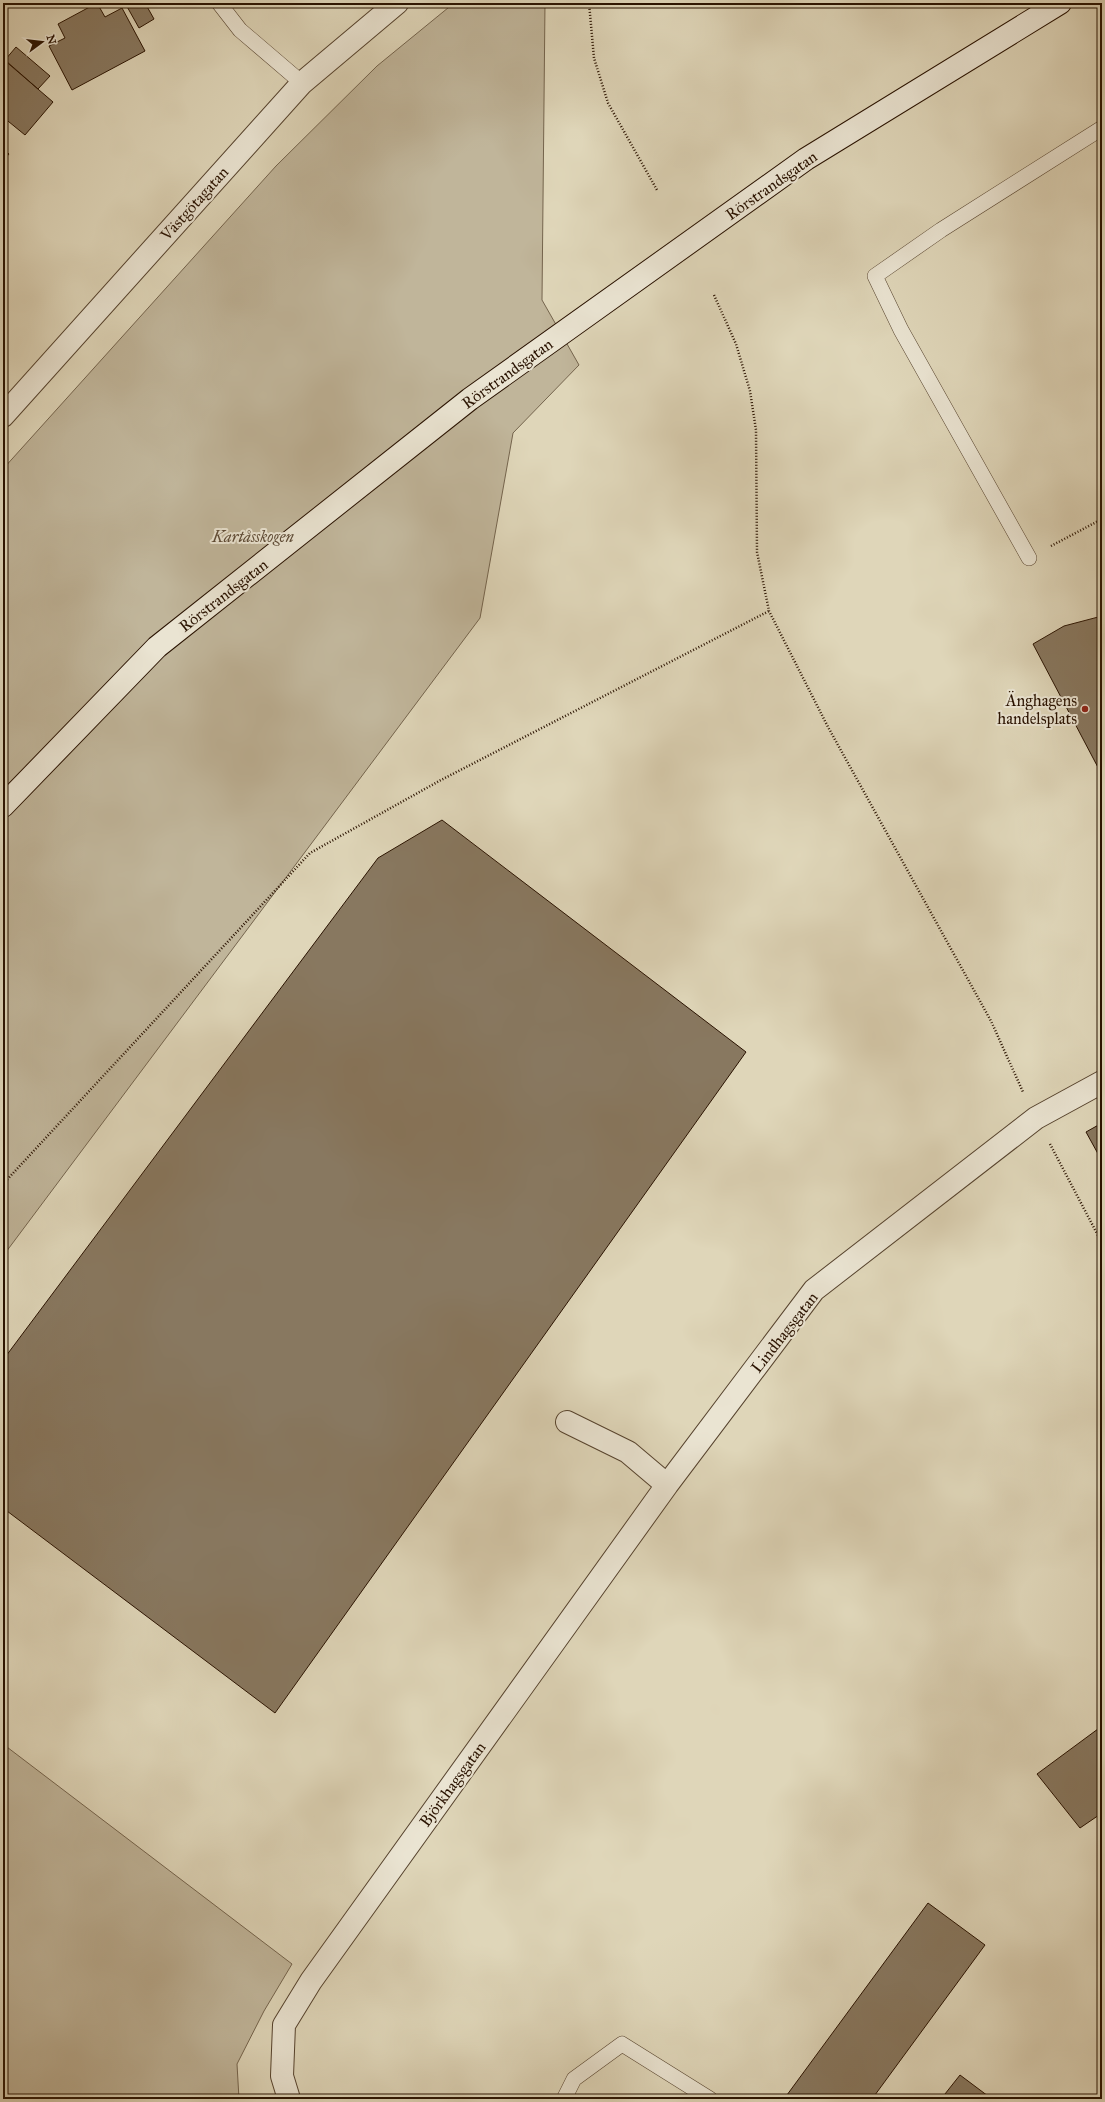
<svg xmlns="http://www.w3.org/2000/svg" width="1105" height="2102" font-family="'IM FELL Great Primer',serif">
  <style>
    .green { fill: #c0b59a; stroke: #74644d }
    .building { fill: #887860; stroke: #291200 }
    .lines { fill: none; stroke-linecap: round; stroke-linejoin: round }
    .service-casing { stroke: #56432e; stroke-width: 16 }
    .minor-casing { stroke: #56432e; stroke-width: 24 }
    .secondary-casing { stroke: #291200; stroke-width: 24 }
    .path { stroke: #291200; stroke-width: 2.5; stroke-dasharray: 1 2; stroke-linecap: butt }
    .service { stroke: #eae4d2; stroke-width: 15 }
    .minor { stroke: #eae4d2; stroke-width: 22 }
    .secondary { stroke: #eae4d2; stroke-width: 22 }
    .poi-dot { fill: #8f2418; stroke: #eae4d2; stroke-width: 1.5 }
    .labels { text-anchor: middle; stroke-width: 4; stroke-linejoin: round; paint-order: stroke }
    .street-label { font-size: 16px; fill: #291200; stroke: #eae4d2 }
    .park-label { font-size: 16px; font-style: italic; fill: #5e4b36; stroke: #eae4d2 }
    .poi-label { font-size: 16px; fill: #291200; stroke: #eae4d2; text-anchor: end }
  </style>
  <rect width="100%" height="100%" fill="#dfd6b9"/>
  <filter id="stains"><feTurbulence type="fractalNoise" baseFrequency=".005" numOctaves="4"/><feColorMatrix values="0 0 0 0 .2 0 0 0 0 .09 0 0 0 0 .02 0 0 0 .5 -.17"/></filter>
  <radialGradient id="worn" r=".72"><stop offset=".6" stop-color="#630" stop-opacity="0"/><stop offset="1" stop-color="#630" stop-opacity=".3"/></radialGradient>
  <path class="green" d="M454 3H545L542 300 579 365 513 433 480 618 3 1256V469L276 166 377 66Z
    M3 1744 292 1964 264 2011 237 2064 239 2099H3Z"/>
  <path class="building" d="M97 3 105 17 122 8 145 51 72 90 49 46 65 38 58 24Z
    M125 3H145L154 19 139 28Z
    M16 47 50 76 38 89 5 60Z
    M3 59 53 102 25 135 3 117Z
    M3 148 9 154 3 161Z
    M1102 616V775L1033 644 1064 626Z
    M442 820 746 1052 275 1713 3 1508V1360L378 858Z
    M1102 1123V1161L1086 1132Z
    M1102 1726V1813L1080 1828 1037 1774Z
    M928 1903 985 1945 872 2099H784Z
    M960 2075 992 2099H941Z"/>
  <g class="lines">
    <g class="service-casing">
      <path id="service" d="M219 3 240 30 302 83
        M1029 558 901 330 875 276 941 230 1102 128
        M564 2099 574 2079 622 2044 710 2099"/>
    </g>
    <g class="minor-casing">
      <path id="minor" d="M3 416 302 83 397 3
        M567 1422 628 1452 667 1485 814 1290 1036 1118 1102 1082
        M289 2099 282 2076 284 2025 311 1981 667 1485"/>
    </g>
    <g class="secondary-casing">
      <path id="secondary" d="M3 806 157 647 470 399 806 159 1060 3"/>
    </g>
    <path class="path" d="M589 3 594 58 608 103 657 190
      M714 295 736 344 750 391 756 430 757 552 769 611 828 727 991 1021 1023 1092
      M1051 546 1102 519
      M1050 1144 1102 1243
      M3 1184 310 853 441 780 769 611"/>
    <use href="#service" class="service"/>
    <use href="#minor" class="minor"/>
    <use href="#secondary" class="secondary"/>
  </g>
  <circle class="poi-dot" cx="1085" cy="709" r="4"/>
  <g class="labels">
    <g class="street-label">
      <text transform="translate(771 185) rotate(-35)" y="6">Rörstrandsgatan</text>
      <text transform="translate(194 203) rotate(-48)" y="6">Västgötagatan</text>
      <text transform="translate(507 373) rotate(-36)" y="6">Rörstrandsgatan</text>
      <text transform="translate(223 595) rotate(-38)" y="6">Rörstrandsgatan</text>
      <text transform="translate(784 1332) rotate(-52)" y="6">Lindhagsgatan</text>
      <text transform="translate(452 1784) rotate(-54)" y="6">Björkhagsgatan</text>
    </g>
    <g class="park-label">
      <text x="253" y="542">Kartåsskogen</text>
    </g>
    <g class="poi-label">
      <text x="1077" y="706">Änghagens<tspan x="1077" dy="18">handelsplats</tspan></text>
    </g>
  </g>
  <rect width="1105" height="2102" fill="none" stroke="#dfd6b9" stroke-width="16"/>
  <rect x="4" y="4" width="1097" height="2094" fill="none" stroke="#291200" stroke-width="2"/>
  <rect x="8" y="8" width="1089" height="2086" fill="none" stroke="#291200"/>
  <g transform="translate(42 42) rotate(75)" stroke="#eae4d2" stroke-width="3" paint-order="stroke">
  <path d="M0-3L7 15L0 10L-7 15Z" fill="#291200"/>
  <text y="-6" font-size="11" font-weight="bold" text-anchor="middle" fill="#291200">N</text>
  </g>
  <rect width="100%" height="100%" filter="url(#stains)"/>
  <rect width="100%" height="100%" fill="url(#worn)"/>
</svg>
